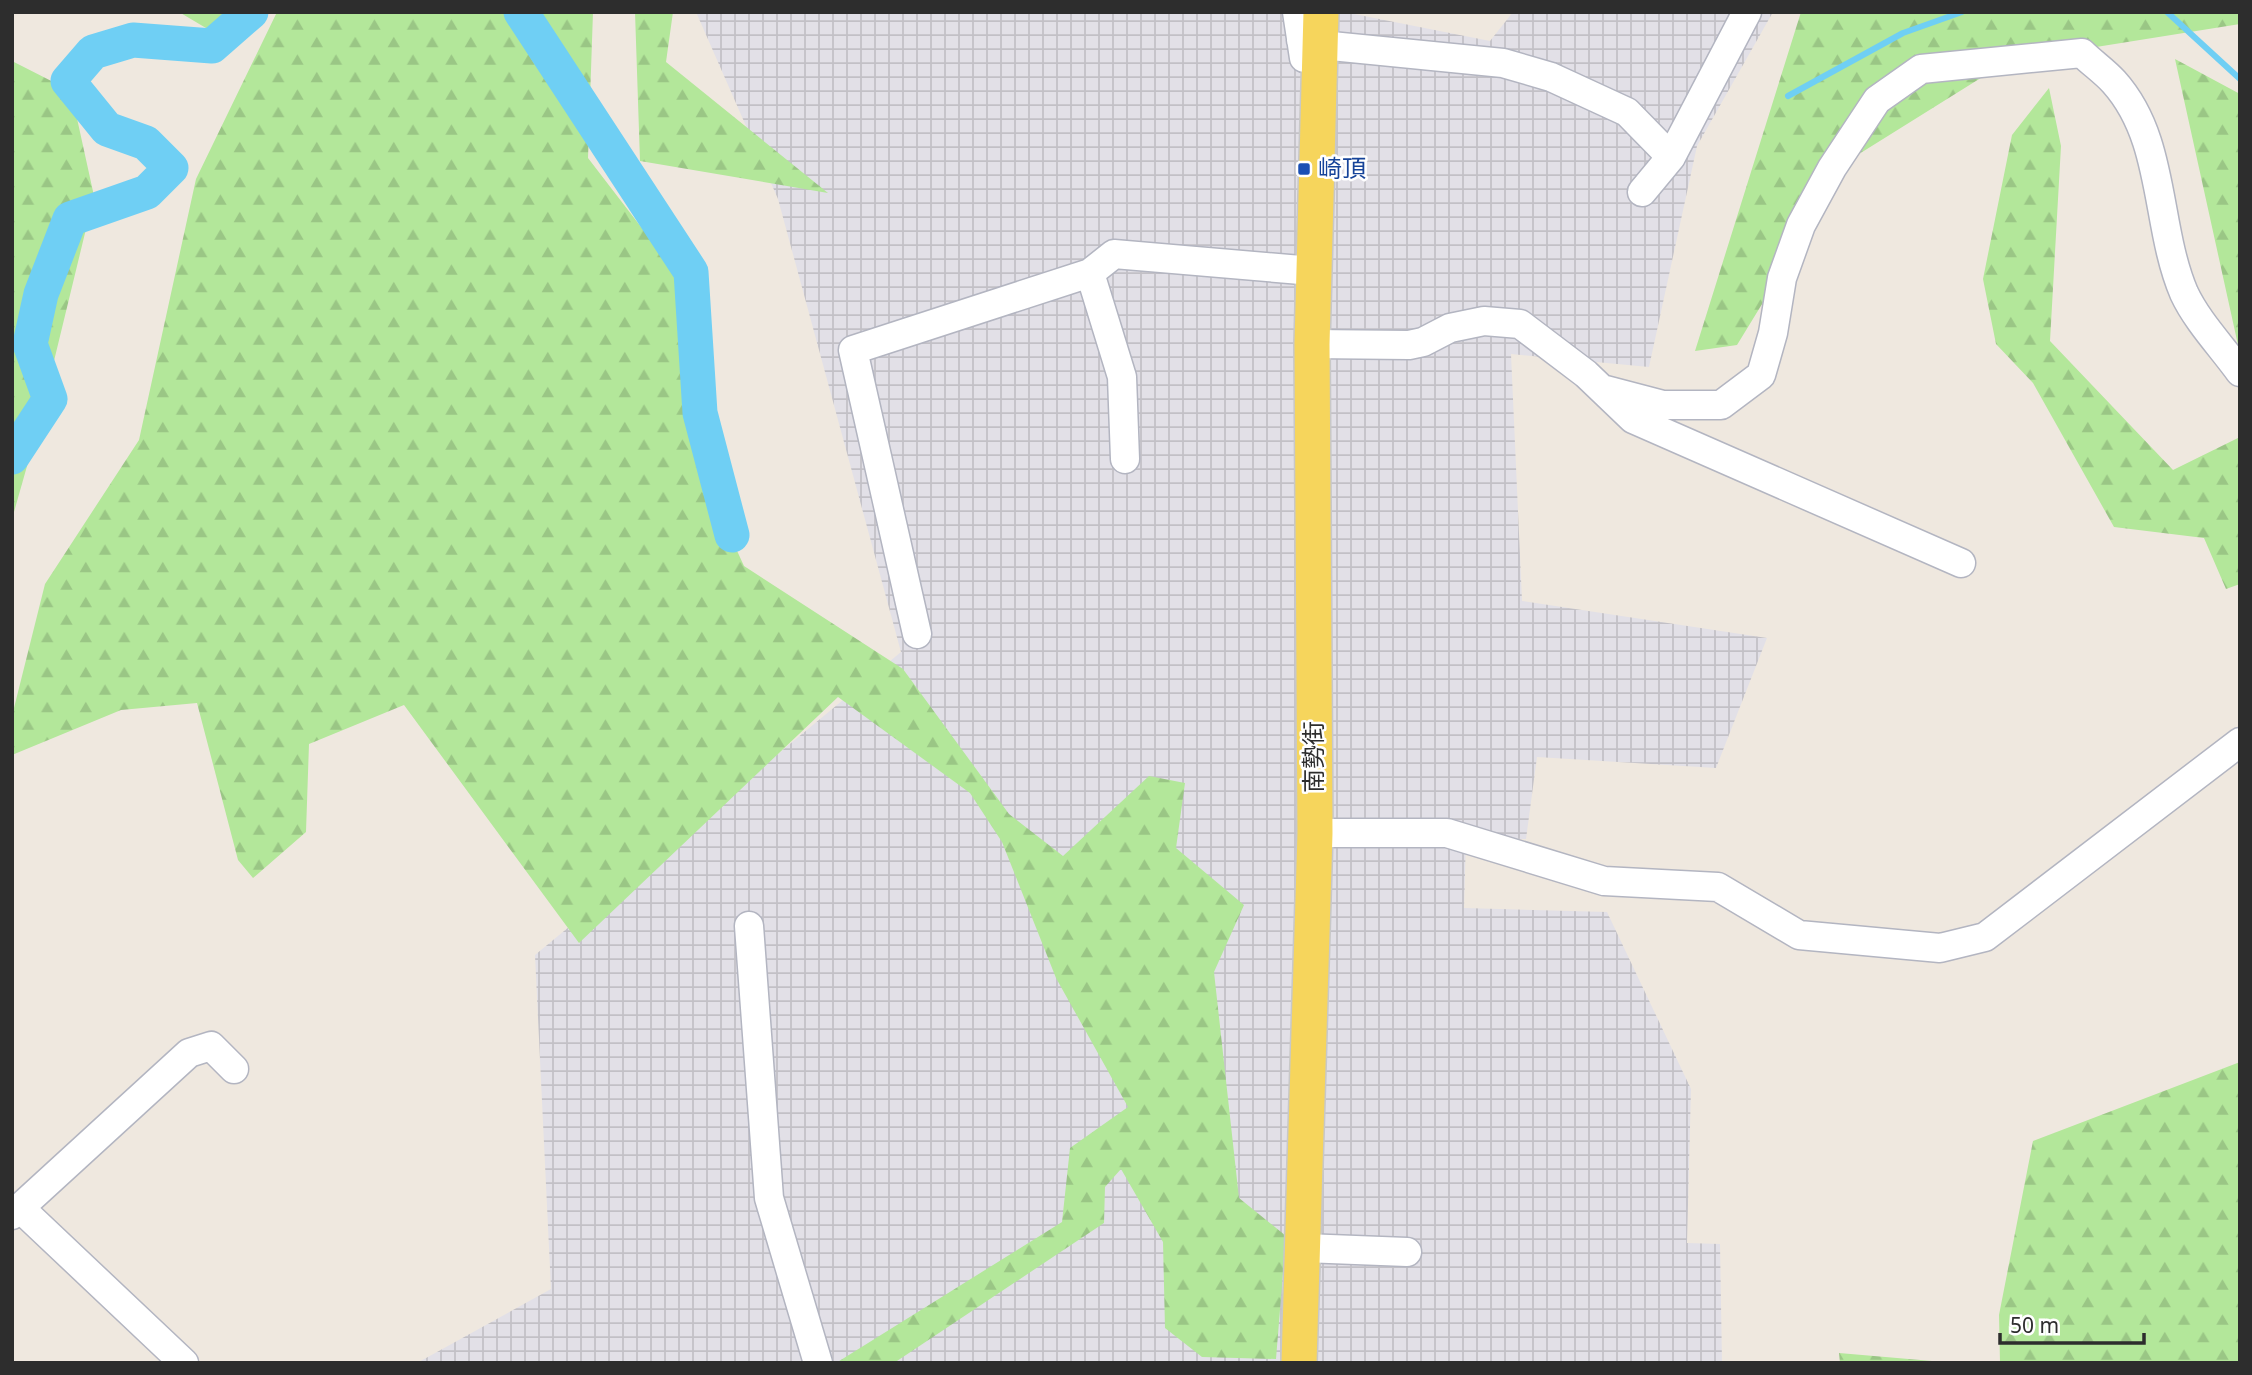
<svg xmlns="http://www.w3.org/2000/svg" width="2252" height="1375" font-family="'Noto Sans','Noto Sans TC',sans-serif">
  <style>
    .industrial { fill: url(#industrial-grid) }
    .forest { fill: url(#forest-firs) }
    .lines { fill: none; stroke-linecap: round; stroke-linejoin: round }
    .stream { stroke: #6fcff4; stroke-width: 6 }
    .river { stroke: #6fcff4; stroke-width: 35 }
    .minor-casing { stroke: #b3b5c1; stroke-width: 31 }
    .major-casing { stroke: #c8c8c8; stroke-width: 38 }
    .minor { stroke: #fff; stroke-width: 28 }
    .major { stroke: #f6d55c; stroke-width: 35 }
    .transit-dot { fill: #1a4fb4; stroke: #fff; stroke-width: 2.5 }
    .labels { text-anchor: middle; stroke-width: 5; stroke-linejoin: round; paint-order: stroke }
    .transit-label { font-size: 24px; fill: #164399; stroke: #fff; text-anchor: start }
    .street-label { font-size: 24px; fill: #2d2d2d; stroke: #fff }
  </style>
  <defs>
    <pattern id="industrial-grid" width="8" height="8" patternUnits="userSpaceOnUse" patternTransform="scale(1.75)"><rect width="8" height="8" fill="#e2e0e7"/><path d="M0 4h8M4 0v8" fill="none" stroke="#c2c0c6"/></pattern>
    <pattern id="forest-firs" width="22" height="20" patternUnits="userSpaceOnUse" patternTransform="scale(1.75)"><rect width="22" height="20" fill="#b3e79a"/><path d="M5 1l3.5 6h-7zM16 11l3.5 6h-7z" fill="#9ac685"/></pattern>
  </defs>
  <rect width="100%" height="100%" fill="#efe8df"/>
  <path class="industrial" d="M696 12H1344L1490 41 1513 12H1773L1697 146 1649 367 1511 354 1522 601 1767 638 1716 768 1537 757 1526 839 1466 838 1464 908 1607 912 1691 1089 1687 1243 1720 1244 1722 1363H417L551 1289 535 955 901 652 778 199Z"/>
  <path class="forest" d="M179 12H231L216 34Z
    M277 12H593L588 158 681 279 700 470 744 566 903 669 1009 814 1063 856 1149 776 1185 783 1176 848 1244 905 1214 972 1239 1198 1286 1236 1276 1359 1202 1357 1165 1328 1163 1242 1121 1169 1105 1187 1104 1223 894 1363H836L1062 1222 1070 1148 1128 1107 1056 978 1002 842 970 793 838 697 579 943 404 705 309 744 306 832 253 878 238 860 197 703 121 710 12 755V716L45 584 139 440 196 179Z
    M635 12H673L666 62 828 193 640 161Z
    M1801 12H2240V24L2008 61 1851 159 1737 345 1695 351Z
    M2175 59 2240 94V354Z
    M12 61 71 91 94 196 37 431 12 519Z
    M2049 88 2061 146 2050 341 2173 470 2240 437V584L2226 589 2204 538 2114 527 2033 383 1996 344 1983 279 2012 135Z
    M2240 1062V1363H2000L1999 1315 2033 1141Z
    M1839 1353 1932 1361V1363H1840Z"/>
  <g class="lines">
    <path class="stream" d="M2167 12 2240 79
      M1788 96 1903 33 1962 12"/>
    <path class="river" d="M521 12 691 272 700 413 732 535
      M12 457 50 399 30 344 41 294 70 219 147 192 171 168 146 143 107 129 68 81 93 52 133 40 212 46 251 12"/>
    <g class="minor-casing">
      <path id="minor" d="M1297 12 1304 58
        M1301 40 1321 45 1503 63 1551 77 1627 112 1671 157
        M1642 192 1671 157 1747 12
        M1090 273 1122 377 1125 459
        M1312 344 1409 345 1423 342 1450 328 1484 321 1520 324 1586 374 1633 419 1961 563
        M1602 389 1663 405H1721L1761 375 1773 333 1782 278 1801 225 1832 168 1877 100 1921 69 2082 53C2092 63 2104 71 2114 82 2166 140 2155 225 2184 293 2197 321 2222 347 2240 372
        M917 634 853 350 1090 273 1114 254 1313 271
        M1315 833H1447L1604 881 1718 887 1799 935 1940 948 1985 937 2240 742
        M749 926 769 1198 818 1363
        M20 1208 184 1363
        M12 1215 189 1053 211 1046 234 1069
        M1304 1248 1407 1252"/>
    </g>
    <g class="major-casing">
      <path id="major" d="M1299 1363 1315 833 1312 344 1321 12"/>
    </g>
    <use href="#minor" class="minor"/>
    <use href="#major" class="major"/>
  </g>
  <rect class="transit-dot" x="1297" y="162" width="14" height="14" rx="3.5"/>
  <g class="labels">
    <g class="transit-label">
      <text x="1318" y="177">崎頂</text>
    </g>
    <g class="street-label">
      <text transform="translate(1314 757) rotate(-90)" y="8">南勢街</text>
    </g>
  </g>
  <rect width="2252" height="1375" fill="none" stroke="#2d2d2d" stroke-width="28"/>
  <path d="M2000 1333v10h144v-10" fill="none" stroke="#2d2d2d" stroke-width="3.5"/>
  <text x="2010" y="1333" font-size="21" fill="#2d2d2d" stroke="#ffffff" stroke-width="5" paint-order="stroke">50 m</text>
</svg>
